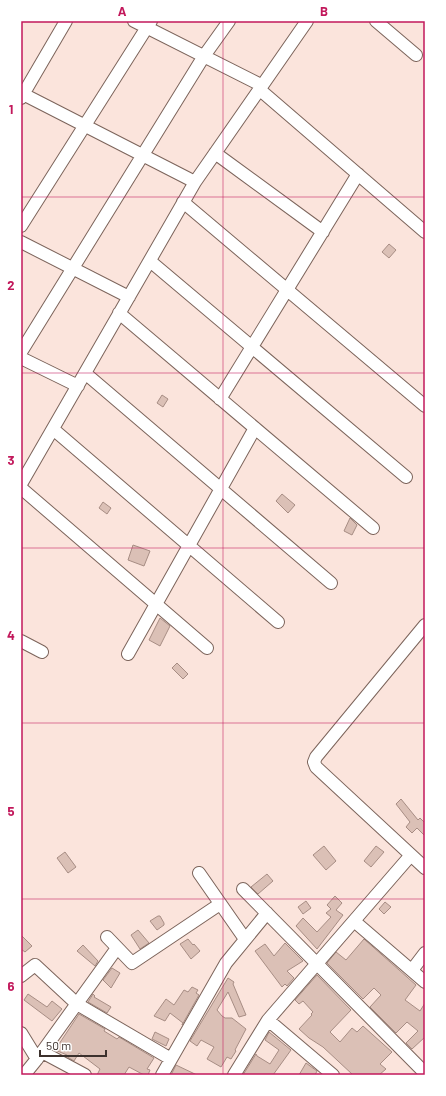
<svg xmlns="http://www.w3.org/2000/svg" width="446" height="1096" font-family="Barlow,sans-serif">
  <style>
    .building { fill: #dbc0b6; stroke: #a78d84 }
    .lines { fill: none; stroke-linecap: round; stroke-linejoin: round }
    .minor-casing { stroke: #7c645b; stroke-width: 14 }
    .minor { stroke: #fff; stroke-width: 12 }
    .grid { fill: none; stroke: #c2185b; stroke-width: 1; stroke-opacity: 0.55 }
    .neatline { fill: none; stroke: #c2185b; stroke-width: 1.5 }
    .grid-label { font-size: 13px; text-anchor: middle; font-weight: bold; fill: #c2185b }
  </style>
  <rect width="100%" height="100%" fill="#fbe4dc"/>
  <path class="building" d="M389 244 396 250 389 258 382 252Z
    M162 395 168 399 163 407 157 403Z
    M282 494 295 505 288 513 276 501Z
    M103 502 111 508 107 514 99 508Z
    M350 518 357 525 352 535 344 531Z
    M133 545 150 551 144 566 128 560Z
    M160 618 170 626 160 646 149 640Z
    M177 663 188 674 183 679 172 668Z
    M401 799 418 820 420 818 425 823V836L417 828 412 833 406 827 410 822 396 804Z
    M324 846 336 861 326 870 313 855Z
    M376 846 384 852 371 867 364 861Z
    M65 852 76 867 68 873 57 858Z
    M267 874 273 881 258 894 251 887Z
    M335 896 342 903 336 910 343 915 317 949 296 926 303 918 317 932 331 917 326 913 331 909 327 905Z
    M306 901 311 908 303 914 298 907Z
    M385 902 391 907 384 914 379 909Z
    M158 916H160L164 923V925L157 930 150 921Z
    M138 930 149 943 140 949 131 935Z
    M21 935 32 946 25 952 21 949Z
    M188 939 193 945 194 944 200 951 191 959 180 944Z
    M364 939 416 985 405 1000 420 1011 425 1003V1037L412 1049 406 1043 418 1031 407 1022 396 1033 370 1007 381 995 374 988 363 999 327 963 336 952 346 960Z
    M285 943 303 961 287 971 294 978 287 986 285 984 282 987 255 951 265 944 274 956Z
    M83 945 98 961 95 966 77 951Z
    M112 968 120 973 111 988 103 980Z
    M317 975 351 1010 330 1032 340 1042 352 1028 357 1032 363 1026 392 1052 380 1064 386 1069 379 1075H353L323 1047 309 1038 299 1029 312 1015 311 1014 313 1012 303 1001 299 1004 295 1000Z
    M228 978 234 982 233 984 246 1015 239 1017 228 992 217 1010 222 1016 225 1018H232L246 1029 235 1050 236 1051 231 1059 227 1057 221 1067 207 1059 214 1047 201 1040 197 1046 190 1041Z
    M192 987 198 990 196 993 199 995 182 1025 183 1023 170 1013 165 1021 154 1016 166 999 174 1005 184 990 188 992Z
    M28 994 47 1007 52 1001 62 1009 52 1021 24 1000Z
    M93 994 95 996 94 997 111 1007 107 1013 88 1002Z
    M79 1014 105 1029 104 1031 117 1039 119 1037 154 1058 147 1069 150 1070 148 1075H144L129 1067 124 1075H97L100 1069 79 1053 74 1061 66 1056 67 1055 55 1050Z
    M155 1032 169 1039 166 1046 152 1039Z
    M269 1032 291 1050 273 1075H243L256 1054 257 1056 270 1064 279 1050 265 1040Z
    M306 1063 317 1071 315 1075H299Z
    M176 1065 197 1075H171Z"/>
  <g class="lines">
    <g class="minor-casing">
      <path id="minor" d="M134 21 261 85
        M376 21 416 55
        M259 89 425 232
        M21 93 195 182
        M21 98 66 21
        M215 153 323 232
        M183 202 425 406
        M21 226 151 21
        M21 242 129 297
        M150 261 406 477
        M119 313 373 528
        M21 352 204 56 229 21
        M21 358 78 386
        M85 373 331 583
        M220 399 358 174
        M53 429 278 622
        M21 484 195 182 307 21
        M21 488 207 648
        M425 625 316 757 314 762 316 767 425 868
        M21 641 42 652
        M128 654 255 428
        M199 873 245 939
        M243 889 425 1073
        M354 921 425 982
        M107 937 132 963 220 904
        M412 970 425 953
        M21 976 35 965 77 1004 171 1059
        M268 1020 333 1075
        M21 1033 37 1059
        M42 1052 85 1075
        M24 1075 37 1059 117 948
        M162 1075 226 963 267 913
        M234 1075 268 1020 411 855"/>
    </g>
    <use href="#minor" class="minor"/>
  </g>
  <path class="grid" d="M223 21V1075M21 197H425M21 373H425M21 548H425M21 723H425M21 899H425"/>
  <rect width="446" height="1096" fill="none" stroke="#ffffff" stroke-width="44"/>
  <path d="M40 1050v6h66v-6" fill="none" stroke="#3c312d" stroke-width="2"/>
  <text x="46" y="1050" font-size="12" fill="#3c312d" stroke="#ffffff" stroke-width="3" paint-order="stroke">50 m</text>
  <rect x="22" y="22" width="402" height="1052" class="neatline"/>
  <g class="grid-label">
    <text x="122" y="16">A</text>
    <text x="324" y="16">B</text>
    <text x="11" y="114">1</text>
    <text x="11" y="290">2</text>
    <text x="11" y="465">3</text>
    <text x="11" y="640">4</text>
    <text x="11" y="816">5</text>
    <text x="11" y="991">6</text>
  </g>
</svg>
